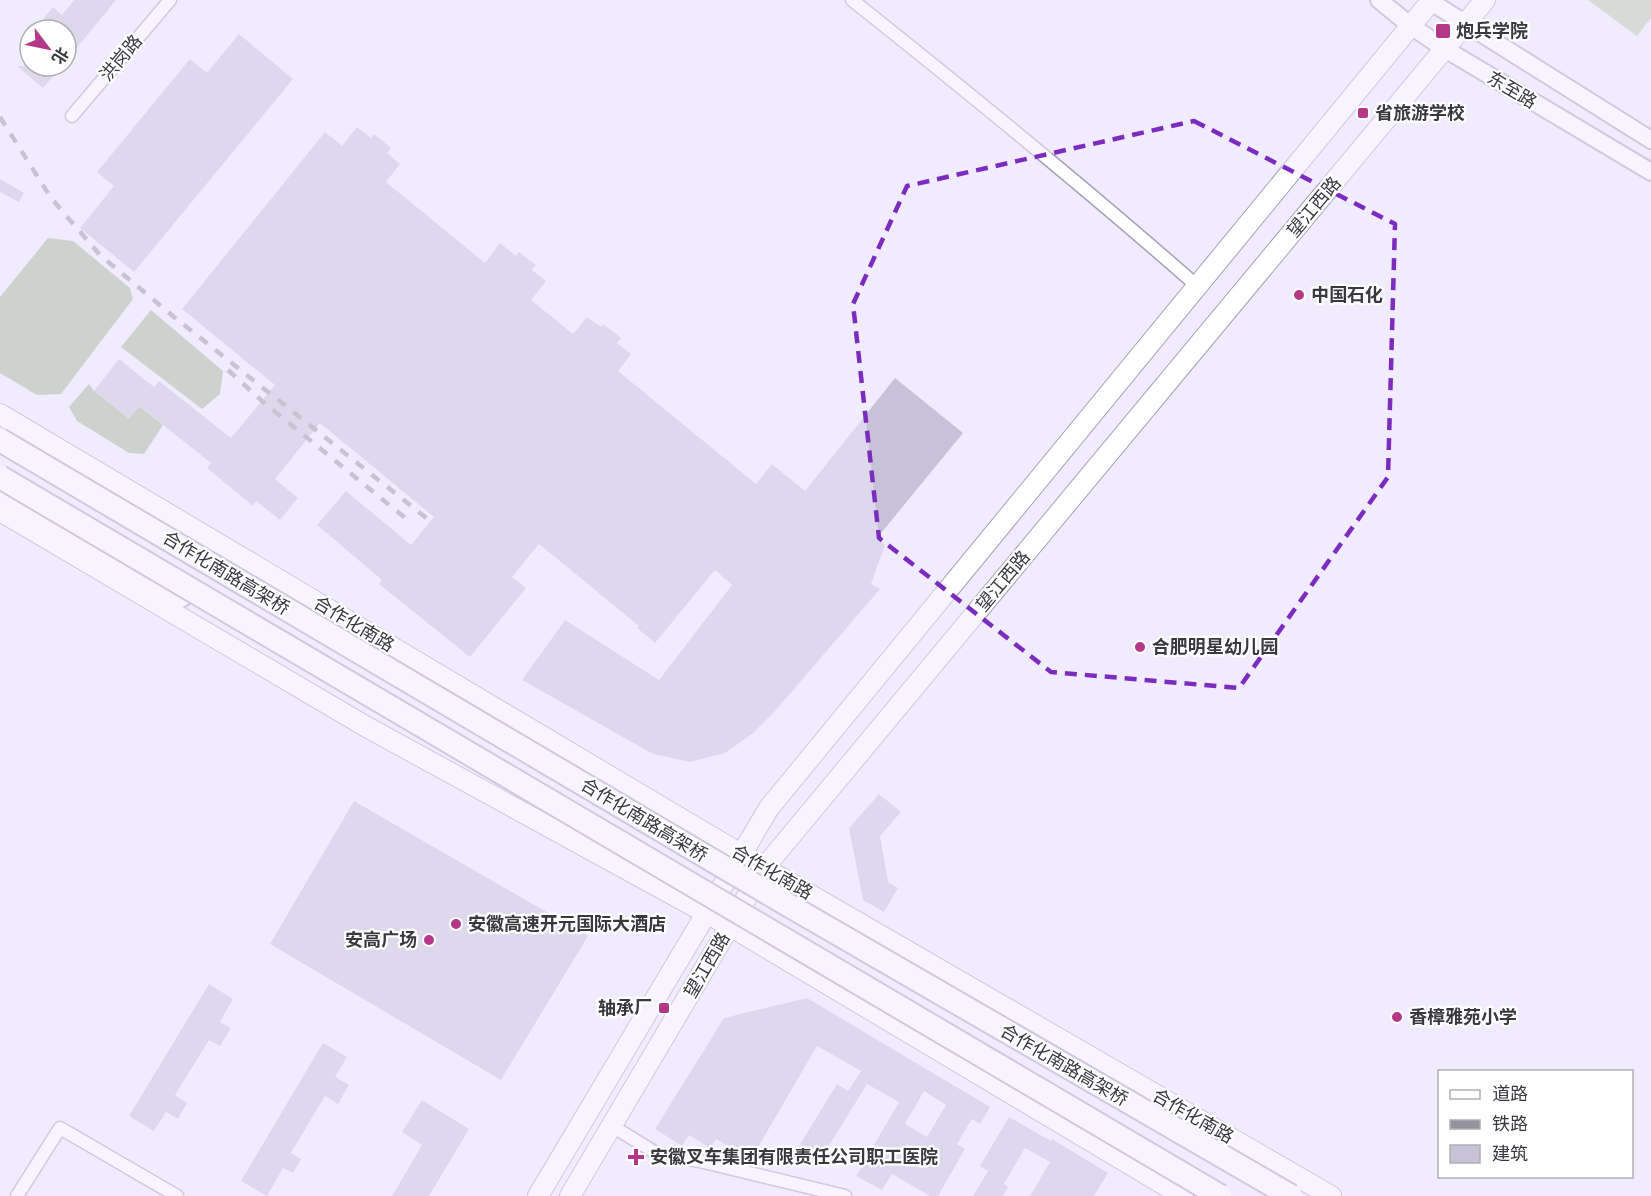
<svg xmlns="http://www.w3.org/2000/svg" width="1651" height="1196" font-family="Arial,'Noto Sans SC',sans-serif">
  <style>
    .green { fill: #b9c8a7 }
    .forest { fill: #a5b493 }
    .building { fill: #c7c2d5; fill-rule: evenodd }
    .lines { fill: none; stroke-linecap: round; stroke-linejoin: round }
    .street-casing { stroke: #a5a1b3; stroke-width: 15 }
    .secondary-casing { stroke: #a5a1b3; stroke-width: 20 }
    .primary-casing { stroke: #a5a1b3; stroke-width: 22 }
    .highway-casing { stroke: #a5a1b3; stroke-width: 26 }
    .street { stroke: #fff; stroke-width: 12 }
    .secondary { stroke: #fff; stroke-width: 16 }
    .primary { stroke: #fff; stroke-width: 20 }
    .highway { stroke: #fff; stroke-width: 22 }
    .rail { stroke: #95929f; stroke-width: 4.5; stroke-dasharray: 10 10; stroke-linecap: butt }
    .highway-bridge-casing { stroke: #a5a1b3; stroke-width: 26; stroke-linecap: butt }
    .highway-bridge { stroke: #fff; stroke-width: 22 }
    .marked { fill: none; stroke: #7b2cbf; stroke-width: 4.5; stroke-dasharray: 12 8; stroke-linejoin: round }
    .poi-dot { fill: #b53888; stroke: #fff; stroke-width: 2 }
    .labels { text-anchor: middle; stroke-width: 4.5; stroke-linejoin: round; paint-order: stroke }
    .poi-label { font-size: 18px; font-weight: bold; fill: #3a383f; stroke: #fff; text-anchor: start }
    .street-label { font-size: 18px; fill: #3a383f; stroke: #fff }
  </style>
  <rect width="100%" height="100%" fill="#f0ebff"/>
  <path class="green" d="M1588 0H1651V18L1637 36Z"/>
  <path class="forest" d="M48 238 73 241 130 288 133 299 61 394 37 395 0 373V297Z
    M151 310 223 371 220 394 202 409 121 347Z
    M89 384 94 391 129 418 139 406 163 425 144 454 129 453 77 421 69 407Z"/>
  <path class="building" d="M74 0H116L66 61V30H34L53 7 62 15Z
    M239 34 293 79 134 272 80 228 114 186 97 172 190 59 207 73Z
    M17 66H62L43 88Z
    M357 127 371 138 374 134 391 148 387 153 400 164 386 182 485 263 500 243 516 256 519 252 536 265 532 270 546 281 531 300 573 334 587 317 601 327 603 324 621 338 617 343 631 354 618 371 756 484 772 464 805 491 895 378 963 433 877 538 885 545 871 584 880 589 776 710 752 734 725 753 690 762 653 754 522 680 565 620 659 680 732 585 715 570 655 643 637 628 639 626 539 544 512 577 526 588 470 657 379 584 382 580 317 525 346 491 411 545 434 517 320 423 275 479 298 498 280 520 256 501 253 506 207 468 211 463 139 406 129 419 94 391 119 359 154 387 159 381 231 438 275 385 182 309 325 132 342 146Z
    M0 179 24 193 19 202 0 192Z
    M879 794 901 812 880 836 888 882 898 888 884 912 863 900 849 828Z
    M354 801 588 936 501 1080 270 944Z
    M209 984 233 999 220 1022 231 1028 220 1046 209 1040 175 1095 187 1103 178 1119 166 1112 154 1131 129 1116Z
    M807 998 990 1107 980 1124 972 1119 957 1144 965 1149 938 1196H930L892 1174 882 1190 856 1176 899 1102 867 1084 816 1167 794 1154 837 1084 848 1091 861 1071 817 1046 751 1159 716 1139 710 1148 689 1135 682 1146 655 1129 724 1018ZM924 1091 946 1105 927 1137 905 1124Z
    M323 1043 347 1057 335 1077 349 1085 338 1104 325 1096 291 1153 301 1159 293 1173 283 1168 267 1196 241 1181Z
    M422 1100 469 1129 429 1196H392L422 1145 402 1132Z
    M1009 1117 1051 1141 1052 1139 1108 1173 1094 1196H1030L1050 1162 1025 1148 1004 1184 1008 1187 1003 1196H973L988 1171 980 1166Z"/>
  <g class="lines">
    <g class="street-casing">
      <path id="street" d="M852 0C969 93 1085 187 1197 286
        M72 116 170 0
        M612 1126 656 1153 704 1162 845 1196
        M17 1196 60 1128 177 1196"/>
    </g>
    <g class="secondary-casing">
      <path id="secondary" d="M1379 0 1411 26 1445 49 1651 172
        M1428 0 1651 140"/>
    </g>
    <g class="primary-casing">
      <path id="primary" d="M0 414 764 868 1331 1196
        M0 511 365 726 730 926 1183 1196
        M538 1196 769 808 1432 0
        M570 1196 764 868 1485 0"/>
    </g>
    <g class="highway-casing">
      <path id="highway" d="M0 492 180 596"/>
    </g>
    <use href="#street" class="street"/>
    <use href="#secondary" class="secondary"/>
    <use href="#primary" class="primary"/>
    <use href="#highway" class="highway"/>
    <path class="rail" d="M0 117 51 198 100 255 174 317 430 521
      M228 370 262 401 409 521"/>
    <g class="highway-bridge-casing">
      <path id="highway-bridge" d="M0 440 783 902 1291 1196
        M0 477 1220 1196"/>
    </g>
    <use href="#highway-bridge" class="highway-bridge"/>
  </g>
  <path d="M0 0H1651V1196H0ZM1194 121 1395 224 1388 477 1239 688 1051 672 879 538 853 304 907 186Z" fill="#f0ebff" fill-opacity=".55" fill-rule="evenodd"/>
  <path class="marked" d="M1194 121 1395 224 1388 477 1239 688 1051 672 879 538 853 304 907 186Z"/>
  <g class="poi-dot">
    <rect x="1435" y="23" width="16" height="16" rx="3"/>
    <rect x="1357" y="107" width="12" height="12" rx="3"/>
    <circle cx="1299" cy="295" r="6"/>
    <circle cx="1140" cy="647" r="6"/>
    <circle cx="456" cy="924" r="6"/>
    <circle cx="429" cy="940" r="6"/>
    <rect x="658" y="1002" width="12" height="12" rx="3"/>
    <circle cx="1397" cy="1017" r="6"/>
    <path d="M633 1148h6v6h6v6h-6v6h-6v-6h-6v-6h6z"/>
  </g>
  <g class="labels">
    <g class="poi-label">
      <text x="1456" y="37">炮兵学院</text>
      <text x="1375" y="119">省旅游学校</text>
      <text x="1311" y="301">中国石化</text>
      <text x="1152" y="653">合肥明星幼儿园</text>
      <text x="468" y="930">安徽高速开元国际大酒店</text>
      <text x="417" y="946" text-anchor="end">安高广场</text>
      <text x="652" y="1014" text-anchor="end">轴承厂</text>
      <text x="1409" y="1023">香樟雅苑小学</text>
      <text x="650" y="1163">安徽叉车集团有限责任公司职工医院</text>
    </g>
    <g class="street-label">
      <text transform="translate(121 58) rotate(-50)" y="6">洪岗路</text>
      <text transform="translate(1512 90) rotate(31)" y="6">东至路</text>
      <text transform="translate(1314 207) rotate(-50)" y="6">望江西路</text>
      <text transform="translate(226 573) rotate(31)" y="6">合作化南路高架桥</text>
      <text transform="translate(1003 581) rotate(-50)" y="6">望江西路</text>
      <text transform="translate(354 624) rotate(31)" y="6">合作化南路</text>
      <text transform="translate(644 820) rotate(31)" y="6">合作化南路高架桥</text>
      <text transform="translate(772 872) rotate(30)" y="6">合作化南路</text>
      <text transform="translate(707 965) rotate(-60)" y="6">望江西路</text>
      <text transform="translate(1064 1065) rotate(30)" y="6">合作化南路高架桥</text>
      <text transform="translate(1193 1116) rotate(30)" y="6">合作化南路</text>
    </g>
  </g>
  <rect x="1438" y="1070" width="195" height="108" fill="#ffffff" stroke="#b0afb2" stroke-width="1.5"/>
  <rect x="1450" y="1090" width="30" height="9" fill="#ffffff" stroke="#b0afb2" stroke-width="1.5"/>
  <text x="1492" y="1100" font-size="18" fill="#3a383f">道路</text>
  <rect x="1450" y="1120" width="30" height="9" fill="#95929f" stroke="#b0afb2" stroke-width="1.5"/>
  <text x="1492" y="1130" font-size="18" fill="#3a383f">铁路</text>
  <rect x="1450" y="1145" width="30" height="18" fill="#c7c2d5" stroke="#b0afb2" stroke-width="1.5"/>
  <text x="1492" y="1160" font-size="18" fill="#3a383f">建筑</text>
  <g transform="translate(48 48) rotate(122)"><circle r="28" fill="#ffffff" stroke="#b0afb2" stroke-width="1.5"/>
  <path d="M0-4.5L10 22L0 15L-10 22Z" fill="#b53888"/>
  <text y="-9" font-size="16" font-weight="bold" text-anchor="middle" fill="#3a383f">北</text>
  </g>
</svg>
